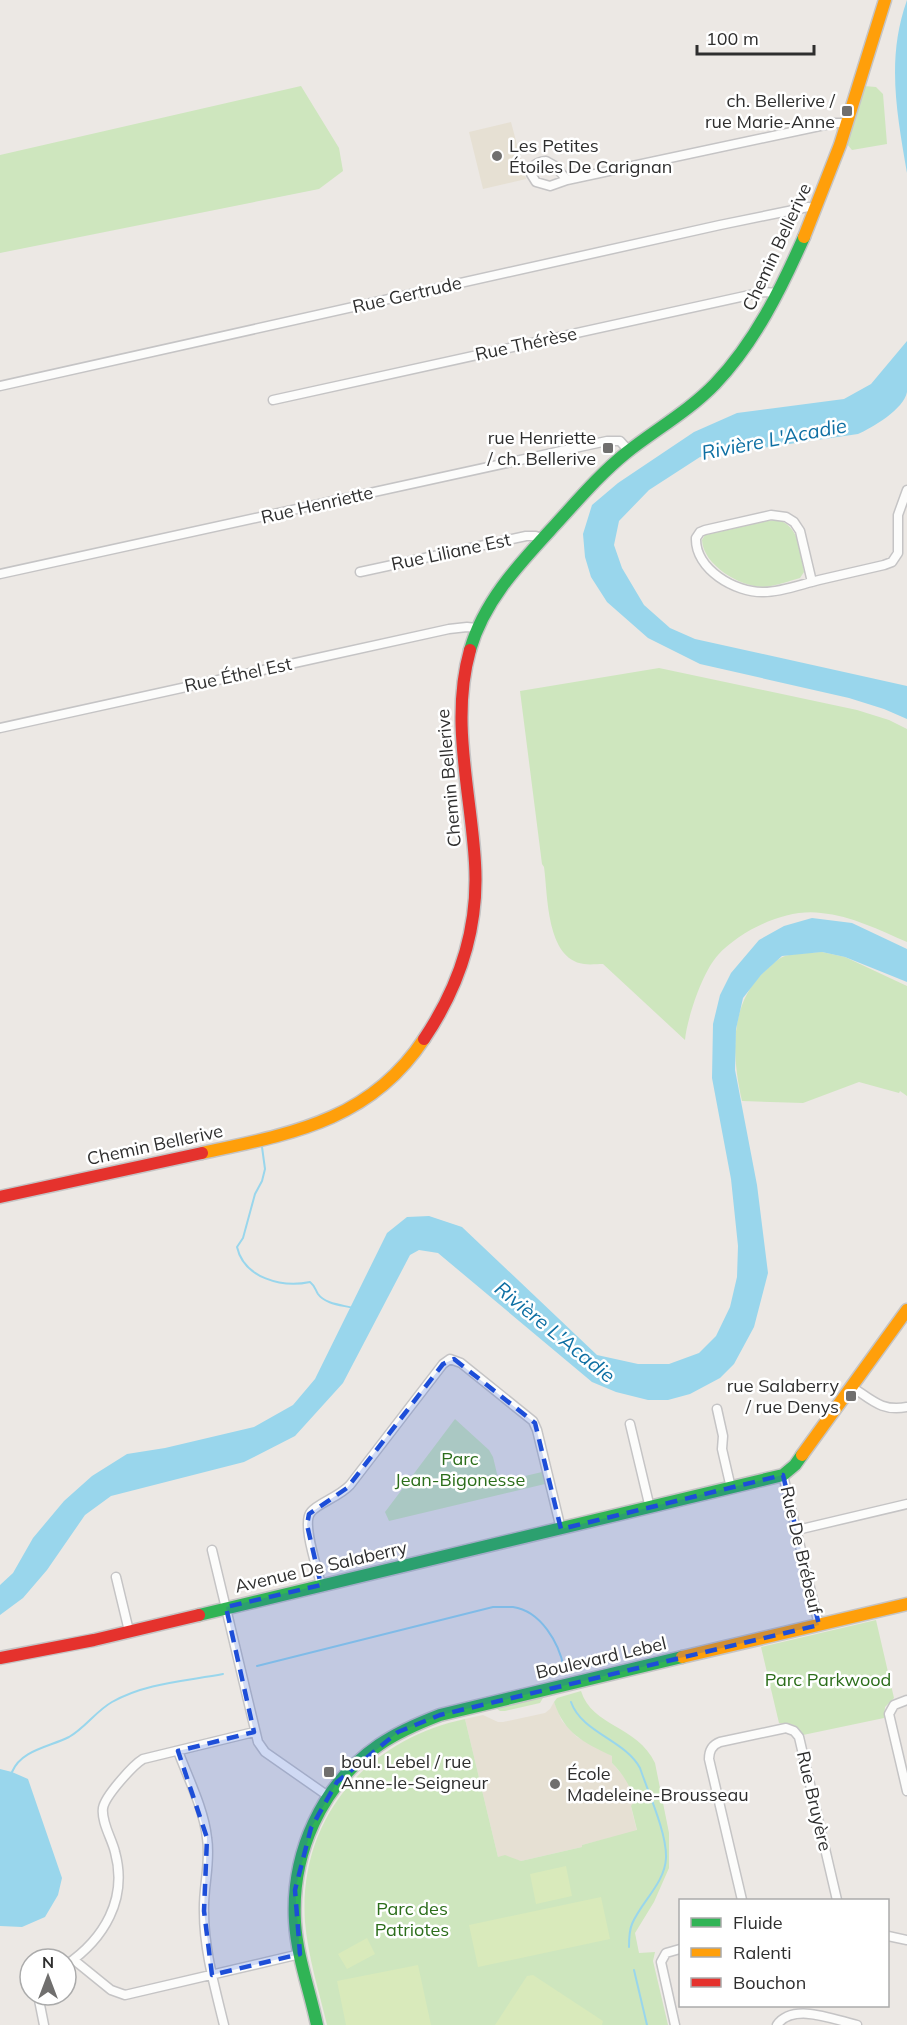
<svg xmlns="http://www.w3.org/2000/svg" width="907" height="2025" font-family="Mulish,sans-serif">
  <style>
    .education { fill: #e6e0d3 }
    .green { fill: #cee6be }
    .pitch { fill: #d9eabb }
    .water { fill: #99d6ec }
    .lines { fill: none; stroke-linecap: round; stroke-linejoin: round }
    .stream { stroke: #99d6ec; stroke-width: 2 }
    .street-casing { stroke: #c5c4c5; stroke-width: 11 }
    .fast-casing { stroke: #c5c4c5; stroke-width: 15 }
    .slow-casing { stroke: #c5c4c5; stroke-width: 15 }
    .jam-casing { stroke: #c5c4c5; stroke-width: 15 }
    .street { stroke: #fcfcfb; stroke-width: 8 }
    .fast { stroke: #30b455; stroke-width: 12 }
    .slow { stroke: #ff9f0a; stroke-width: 12 }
    .jam { stroke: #e5322d; stroke-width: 12 }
    .marked { fill: #1d4ed8; fill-opacity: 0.2; stroke: #1d4ed8; stroke-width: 4.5; stroke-dasharray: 12 8; stroke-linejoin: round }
    .poi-dot { fill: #706f6e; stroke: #fff; stroke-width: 2 }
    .labels { text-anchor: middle; stroke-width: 5; stroke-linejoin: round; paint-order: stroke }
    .poi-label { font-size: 18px; fill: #2e2e2e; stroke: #fff; text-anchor: end }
    .street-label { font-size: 18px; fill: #2e2e2e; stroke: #fff }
    .park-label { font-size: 18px; fill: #2c6e1b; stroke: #fff }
    .water-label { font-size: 20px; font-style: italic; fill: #0d6fa3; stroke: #fff }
  </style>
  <rect width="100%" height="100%" fill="#ece8e4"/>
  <path class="education" d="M511 122 526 179 483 189 469 132Z
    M554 1702 562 1721 577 1737 612 1756V1763L626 1779 631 1788 635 1802 631 1807 637 1831 582 1845V1847L521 1861 505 1857H498L465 1719 483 1715 498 1722H503L545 1713 550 1709Z"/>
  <path class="green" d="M301 86 339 148 343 171 319 189 0 253V155Z
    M864 86 876 87 883 94 887 144 852 150 846 143Z
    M778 520C800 526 800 553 804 572L800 578C789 581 776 586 764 587 740 587 703 565 702 540L705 535 767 521Z
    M659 668 857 710 889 720 907 729V942C879 930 852 916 821 913 787 908 741 930 718 955 703 971 687 1018 685 1040L603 964C597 964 590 965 584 964 546 959 548 895 544 867L542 864 520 691Z
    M822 952 845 957 907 986V1096L900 1091 899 1093 859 1082 803 1103 742 1101C732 1056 728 1004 766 970 771 966 778 958 785 956 796 953 810 953 822 952Z
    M455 1419 489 1450 493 1457 499 1482 542 1472 545 1484 389 1521 385 1512Z
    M876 1620 894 1698 885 1707 884 1718 803 1735 794 1725 779 1723 761 1647Z
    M581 1691C592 1727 637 1725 655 1763L669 1833V1868L654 1902 635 1933 639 1953 655 1952 653 1961 668 2025H327C319 1991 308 1957 305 1922 298 1819 366 1740 465 1719L498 1857 505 1855 521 1861 582 1847V1845L637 1830 631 1806 635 1801C630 1786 624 1775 612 1763V1756C583 1742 565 1734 554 1702L557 1698Z
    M544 1696 540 1703 505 1711H500L494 1707Z"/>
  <path class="pitch" d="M566 1866 572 1896 536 1904 530 1874Z
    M601 1897 610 1939 478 1967 469 1925Z
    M367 1938 375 1954 347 1969 338 1954Z
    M418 1965 431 2025H346L337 1981Z
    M533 1975 603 2021 602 2025H495L527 1976Z"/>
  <path class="water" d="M907 0V173C897 114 886 59 907 0Z
    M907 341C907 357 907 376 907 392 904 409 872 428 858 434L700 457 649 490 619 521 614 545 622 568 644 605 670 628 695 639 907 686V719L884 709 849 698 700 664 648 638 607 602 591 577 585 557 583 534 592 505 618 483 694 432 737 413 844 399 871 384Z
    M812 918 852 923 907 949V982L845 957 822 952 782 956 761 975 743 998 736 1029 735 1070 757 1185 768 1273 754 1327 734 1364 720 1378 690 1394 668 1400H648L616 1392 592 1382 438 1253 419 1250 410 1255 343 1383 295 1436 244 1462 111 1496 85 1515 47 1570 23 1598 0 1615V1585L13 1573 33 1538 64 1501 92 1476 127 1454 165 1448 254 1427 293 1405 315 1379 387 1233 407 1217 429 1216 462 1227 597 1355 638 1364H669L699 1353 716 1336 730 1307 737 1277 738 1246 731 1179 712 1078 713 1024 720 995 731 973 759 940 784 926Z
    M0 1769 12 1772 28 1779 62 1878 58 1895 45 1917 22 1927 0 1926Z"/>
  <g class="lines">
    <path class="stream" d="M262 1147 265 1169 262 1181 255 1194 243 1238 237 1247C244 1278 282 1288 310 1282 315 1286 315 1289 318 1294 325 1304 342 1305 353 1308
      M257 1666 493 1607C500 1607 507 1607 513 1607 541 1611 559 1643 564 1668
      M571 1702C582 1733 625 1740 640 1768 648 1792 667 1833 666 1858 665 1883 641 1902 632 1924 629 1931 629 1939 629 1947
      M12 1772C21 1750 49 1747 69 1737 85 1728 96 1711 112 1702 145 1683 186 1681 223 1674
      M634 1970 647 2025"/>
    <g class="street-casing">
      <path id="street" d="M546 161 555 166 567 180 550 186 536 182 531 174C531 165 537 162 546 161Z
        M567 180 834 123H848
        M0 386 720 225 808 207 815 208
        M273 400 763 292 779 293
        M360 572 526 536H536L542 539
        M0 574 607 441H620L629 451
        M812 582 800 531 794 522 786 517 771 515 705 530 700 532 696 538C695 569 735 593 764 592 782 592 802 584 819 580L884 565 892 562 898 553V515L907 490
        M0 728 449 629 467 627 477 628
        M852 1387C872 1400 882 1412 907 1407
        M717 1409 723 1436 722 1449 731 1488
        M630 1424 650 1508
        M783 1475 819 1625
        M797 1530 907 1504
        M212 1550 258 1742 265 1752 328 1796
        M116 1577 129 1631
        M321 1585C318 1570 301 1523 311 1512 318 1503 339 1497 350 1485L443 1364 450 1359 461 1363 533 1421 537 1430 561 1529
        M907 1700 894 1705 889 1714 907 1791
        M178 1751C188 1778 204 1809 207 1838 211 1862 203 1887 204 1912 204 1950 215 1988 224 2025
        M742 1900 709 1759C709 1751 712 1745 720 1742L786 1728 794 1731 799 1737 837 1900
        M888 1936 907 1940
        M74 1960 111 1990 125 1995 300 1954
        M66 1965C104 1939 128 1899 115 1852 112 1839 101 1822 103 1808 105 1796 133 1765 143 1759L254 1732
        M38 1995 44 2025
        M675 2025 661 1962 666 1953 680 1949
        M777 2025C793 2002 835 2020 857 2025"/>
    </g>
    <g class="fast-casing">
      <path id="fast" d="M470 650C484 600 521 562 556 524 578 500 600 474 626 453 655 430 689 411 715 384 755 342 781 289 804 237
        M199 1615 783 1475 795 1465 802 1455
        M317 2025C310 1991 297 1957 295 1922 291 1854 321 1785 379 1745 398 1732 419 1723 440 1715L682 1657"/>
    </g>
    <g class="slow-casing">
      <path id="slow" d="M804 237 840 145 885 0
        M202 1153C290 1134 370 1121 424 1039
        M802 1455 907 1310
        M682 1657 907 1604"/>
    </g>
    <g class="jam-casing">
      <path id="jam" d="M424 1039C459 987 479 927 475 863 471 792 450 721 470 650
        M0 1197 202 1153
        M0 1658 94 1640 199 1615"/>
    </g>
    <use href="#street" class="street"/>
    <use href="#fast" class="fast"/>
    <use href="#slow" class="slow"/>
    <use href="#jam" class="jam"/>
  </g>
  <path class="marked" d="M454 1359 535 1423 561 1529 783 1475 819 1625 440 1715 398 1732 337 1782 311 1828 295 1890 300 1954 212 1975 204 1911 207 1838 178 1751 254 1732 226 1607 321 1585 307 1525 309 1514 347 1488 443 1364Z"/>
  <g class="poi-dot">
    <rect x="841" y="105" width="12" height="12" rx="3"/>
    <circle cx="497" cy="156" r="6"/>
    <rect x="602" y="442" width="12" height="12" rx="3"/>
    <rect x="845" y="1390" width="12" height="12" rx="3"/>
    <rect x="323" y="1766" width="12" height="12" rx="3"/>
    <circle cx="555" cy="1784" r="6"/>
  </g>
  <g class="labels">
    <g class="poi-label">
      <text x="835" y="107">ch. Bellerive /<tspan x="835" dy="21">rue Marie-Anne</tspan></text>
      <text x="509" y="152" text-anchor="start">Les Petites<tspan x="509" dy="21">Étoiles De Carignan</tspan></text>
      <text x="596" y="444">rue Henriette<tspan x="596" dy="21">/ ch. Bellerive</tspan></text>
      <text x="839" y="1392">rue Salaberry<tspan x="839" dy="21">/ rue Denys</tspan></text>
      <text x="341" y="1768" text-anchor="start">boul. Lebel / rue<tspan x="341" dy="21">Anne-le-Seigneur</tspan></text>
      <text x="567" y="1780" text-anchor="start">École<tspan x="567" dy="21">Madeleine-Brousseau</tspan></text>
    </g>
    <g class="street-label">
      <text transform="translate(777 247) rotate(-65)" y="6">Chemin Bellerive</text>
      <text transform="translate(407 295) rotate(-13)" y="6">Rue Gertrude</text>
      <text transform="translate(526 344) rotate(-12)" y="6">Rue Thérèse</text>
      <text transform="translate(317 505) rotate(-13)" y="6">Rue Henriette</text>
      <text transform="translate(451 552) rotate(-12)" y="6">Rue Liliane Est</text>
      <text transform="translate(238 675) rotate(-12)" y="6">Rue Éthel Est</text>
      <text transform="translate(449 778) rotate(-95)" y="6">Chemin Bellerive</text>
      <text transform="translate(155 1145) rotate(-12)" y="6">Chemin Bellerive</text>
      <text transform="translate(801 1550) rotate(77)" y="6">Rue De Brébeuf</text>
      <text transform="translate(321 1567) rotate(-13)" y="6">Avenue De Salaberry</text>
      <text transform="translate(601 1658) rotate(-13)" y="6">Boulevard Lebel</text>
      <text transform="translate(814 1801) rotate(77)" y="6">Rue Bruyère</text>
    </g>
    <g class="park-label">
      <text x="460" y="1465">Parc<tspan x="460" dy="21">Jean-Bigonesse</tspan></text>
      <text x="828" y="1686">Parc Parkwood</text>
      <text x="412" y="1915">Parc des<tspan x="412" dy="21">Patriotes</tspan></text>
    </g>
    <g class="water-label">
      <text transform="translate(774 439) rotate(-11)" y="7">Rivière L'Acadie</text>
      <text transform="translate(555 1332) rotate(39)" y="7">Rivière L'Acadie</text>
    </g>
  </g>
  <rect x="679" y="1899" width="210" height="108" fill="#ffffff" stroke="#ababab" stroke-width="1.5"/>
  <rect x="691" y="1918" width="30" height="9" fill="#30b455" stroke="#ababab" stroke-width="1.5"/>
  <text x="733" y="1929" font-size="18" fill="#2e2e2e">Fluide</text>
  <rect x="691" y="1948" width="30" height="9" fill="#ff9f0a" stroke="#ababab" stroke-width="1.5"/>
  <text x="733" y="1959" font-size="18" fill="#2e2e2e">Ralenti</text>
  <rect x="691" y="1978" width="30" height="9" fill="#e5322d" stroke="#ababab" stroke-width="1.5"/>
  <text x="733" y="1989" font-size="18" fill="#2e2e2e">Bouchon</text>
  <g transform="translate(48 1977)"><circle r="28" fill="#ffffff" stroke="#ababab" stroke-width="1.5"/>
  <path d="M0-4.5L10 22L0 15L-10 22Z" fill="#706f6e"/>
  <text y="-9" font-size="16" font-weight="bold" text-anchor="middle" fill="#2e2e2e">N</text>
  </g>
  <path d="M697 45v9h117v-9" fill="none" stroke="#2e2e2e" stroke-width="3"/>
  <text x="706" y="45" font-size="18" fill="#2e2e2e" stroke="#ffffff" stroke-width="4.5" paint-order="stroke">100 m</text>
</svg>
